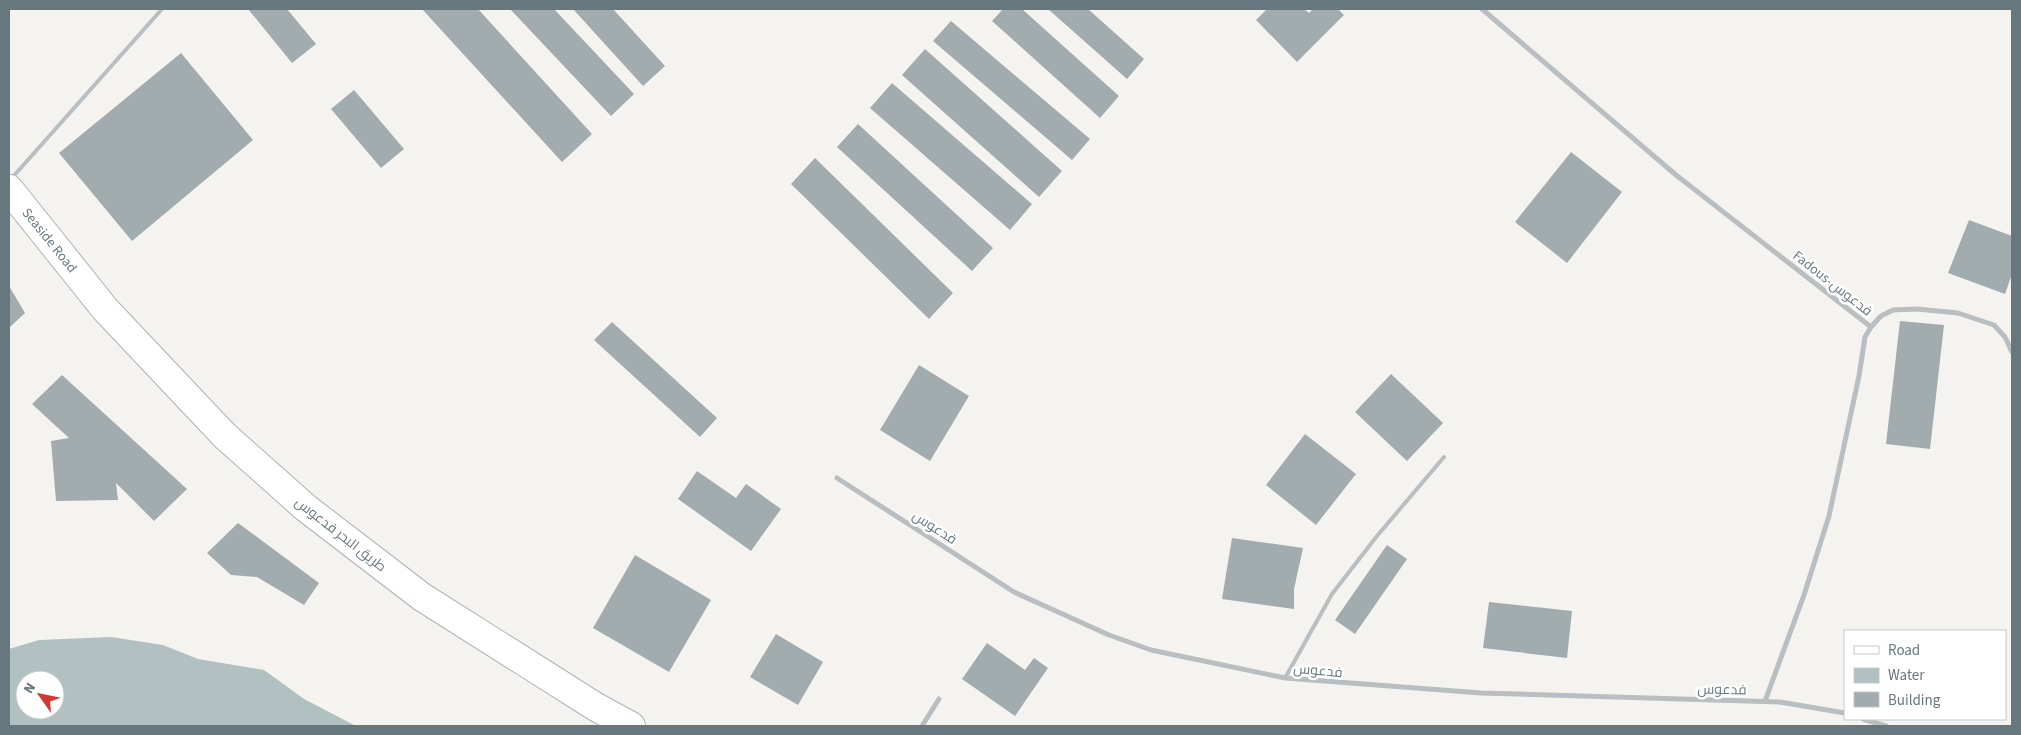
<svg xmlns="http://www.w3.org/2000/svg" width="2021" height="735" font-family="'Source Sans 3',Cairo,sans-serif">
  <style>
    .water { fill: #b1c0c1; fill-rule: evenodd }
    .building { fill: #a2abae }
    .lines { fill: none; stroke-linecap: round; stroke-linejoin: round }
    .primary-casing { stroke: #adb2b4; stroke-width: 30 }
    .lane { stroke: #b9bec0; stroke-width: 4 }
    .street { stroke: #b9bec0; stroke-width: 5 }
    .primary { stroke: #fff; stroke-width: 28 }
    .labels { text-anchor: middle; stroke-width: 5; stroke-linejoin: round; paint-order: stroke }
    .street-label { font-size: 14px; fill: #66787e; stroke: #fff }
  </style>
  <rect width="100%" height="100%" fill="#f4f3f0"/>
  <path class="water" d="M111 637 163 645 198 659 264 670 304 699 356 726H9V649L39 640ZM25 680H55V710H25Z"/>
  <path class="building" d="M248 9H287L316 44 292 63Z
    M422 9H478L592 134 562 162Z
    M510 9H554L634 94 611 116Z
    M573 9H613L665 66 643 86Z
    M1003 9H1022L1119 96 1100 118 992 21Z
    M1048 9H1088L1144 59 1127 79Z
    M1267 9H1304L1309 13 1313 9H1338L1344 15 1297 62 1256 20Z
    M951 21 1090 139 1072 160 933 41Z
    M925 49 1062 171 1039 197 902 75Z
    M181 53 253 140 132 241 59 153Z
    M892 83 1032 204 1010 230 870 108Z
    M354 90 404 149 381 168 331 109Z
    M858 124 993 248 972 271 837 147Z
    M1571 152 1622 192 1567 263 1515 222Z
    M815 158 953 293 929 319 791 184Z
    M1969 220 2012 236V274L2005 294 1948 273Z
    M9 286 25 313 9 328Z
    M1900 321 1944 325 1930 449 1886 444Z
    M612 322 717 418 700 437 594 340Z
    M919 365 969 396 930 461 880 430Z
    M1391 374 1443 423 1407 461 1355 412Z
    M62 375 187 489 154 521 116 483 118 500 56 501 51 441 69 438 32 404Z
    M1305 434 1356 474 1316 525 1266 485Z
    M697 471 736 498 746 484 781 509 751 551 678 499Z
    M238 523 319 583 304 605 257 577 231 575 207 553Z
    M1232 538 1303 548 1294 589V609L1222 599Z
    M1387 545 1407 559 1355 634 1335 620Z
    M635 555 711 600 669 672 593 628Z
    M1489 602 1572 611 1567 658 1483 648Z
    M776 634 823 662 798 705 750 677Z
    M987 643 1025 670 1034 658 1048 668 1015 716 962 679Z"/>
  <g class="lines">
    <g class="primary-casing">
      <path id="primary" d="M9 189 105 309 225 436 306 508 422 597 596 707 631 726"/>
    </g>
    <path class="lane" d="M11 179 162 9
      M1285 678 1332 594 1377 536 1444 457"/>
    <path class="street" d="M1482 9 1676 175 1871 327
      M837 478 1014 592 1109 635 1151 650 1285 678 1481 693 1780 702 1845 713
      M1765 701 1804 595 1829 516 1859 376 1865 337 1871 327 1881 316 1893 310 1917 309 1958 313 1994 325 2005 337 2012 352
      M1863 719 1886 726
      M922 726 939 699"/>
    <use href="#primary" class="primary"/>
  </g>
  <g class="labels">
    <g class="street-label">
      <text transform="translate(50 240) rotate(51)" y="5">Seaside Road</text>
      <text transform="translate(1833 283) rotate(38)" y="5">Fadous-فدعوس</text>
      <text transform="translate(935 527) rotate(33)" y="5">فدعوس</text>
      <text transform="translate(341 534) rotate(38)" y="5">طريق البحر فدعوس</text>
      <text transform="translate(1318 670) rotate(5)" y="5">فدعوس</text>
      <text transform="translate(1722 689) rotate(1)" y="5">فدعوس</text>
    </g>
  </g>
  <rect width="2021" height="735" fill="none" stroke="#66787e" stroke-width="20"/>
  <rect x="1844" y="630" width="162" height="90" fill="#ffffff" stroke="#c2c9cb"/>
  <rect x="1854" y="646" width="25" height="8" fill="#ffffff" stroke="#c2c9cb"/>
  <text x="1888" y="655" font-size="15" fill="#66787e">Road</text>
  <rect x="1854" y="668" width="25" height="15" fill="#b1c0c1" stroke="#c2c9cb"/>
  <text x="1888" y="680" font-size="15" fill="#66787e">Water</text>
  <rect x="1854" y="692" width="25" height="15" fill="#a2abae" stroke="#c2c9cb"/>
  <text x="1888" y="705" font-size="15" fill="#66787e">Building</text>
  <g transform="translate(40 695) rotate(303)"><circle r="24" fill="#ffffff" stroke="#c2c9cb"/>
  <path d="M0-4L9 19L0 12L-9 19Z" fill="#d03933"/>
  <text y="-8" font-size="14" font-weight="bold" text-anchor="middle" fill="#66787e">N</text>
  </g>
</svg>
